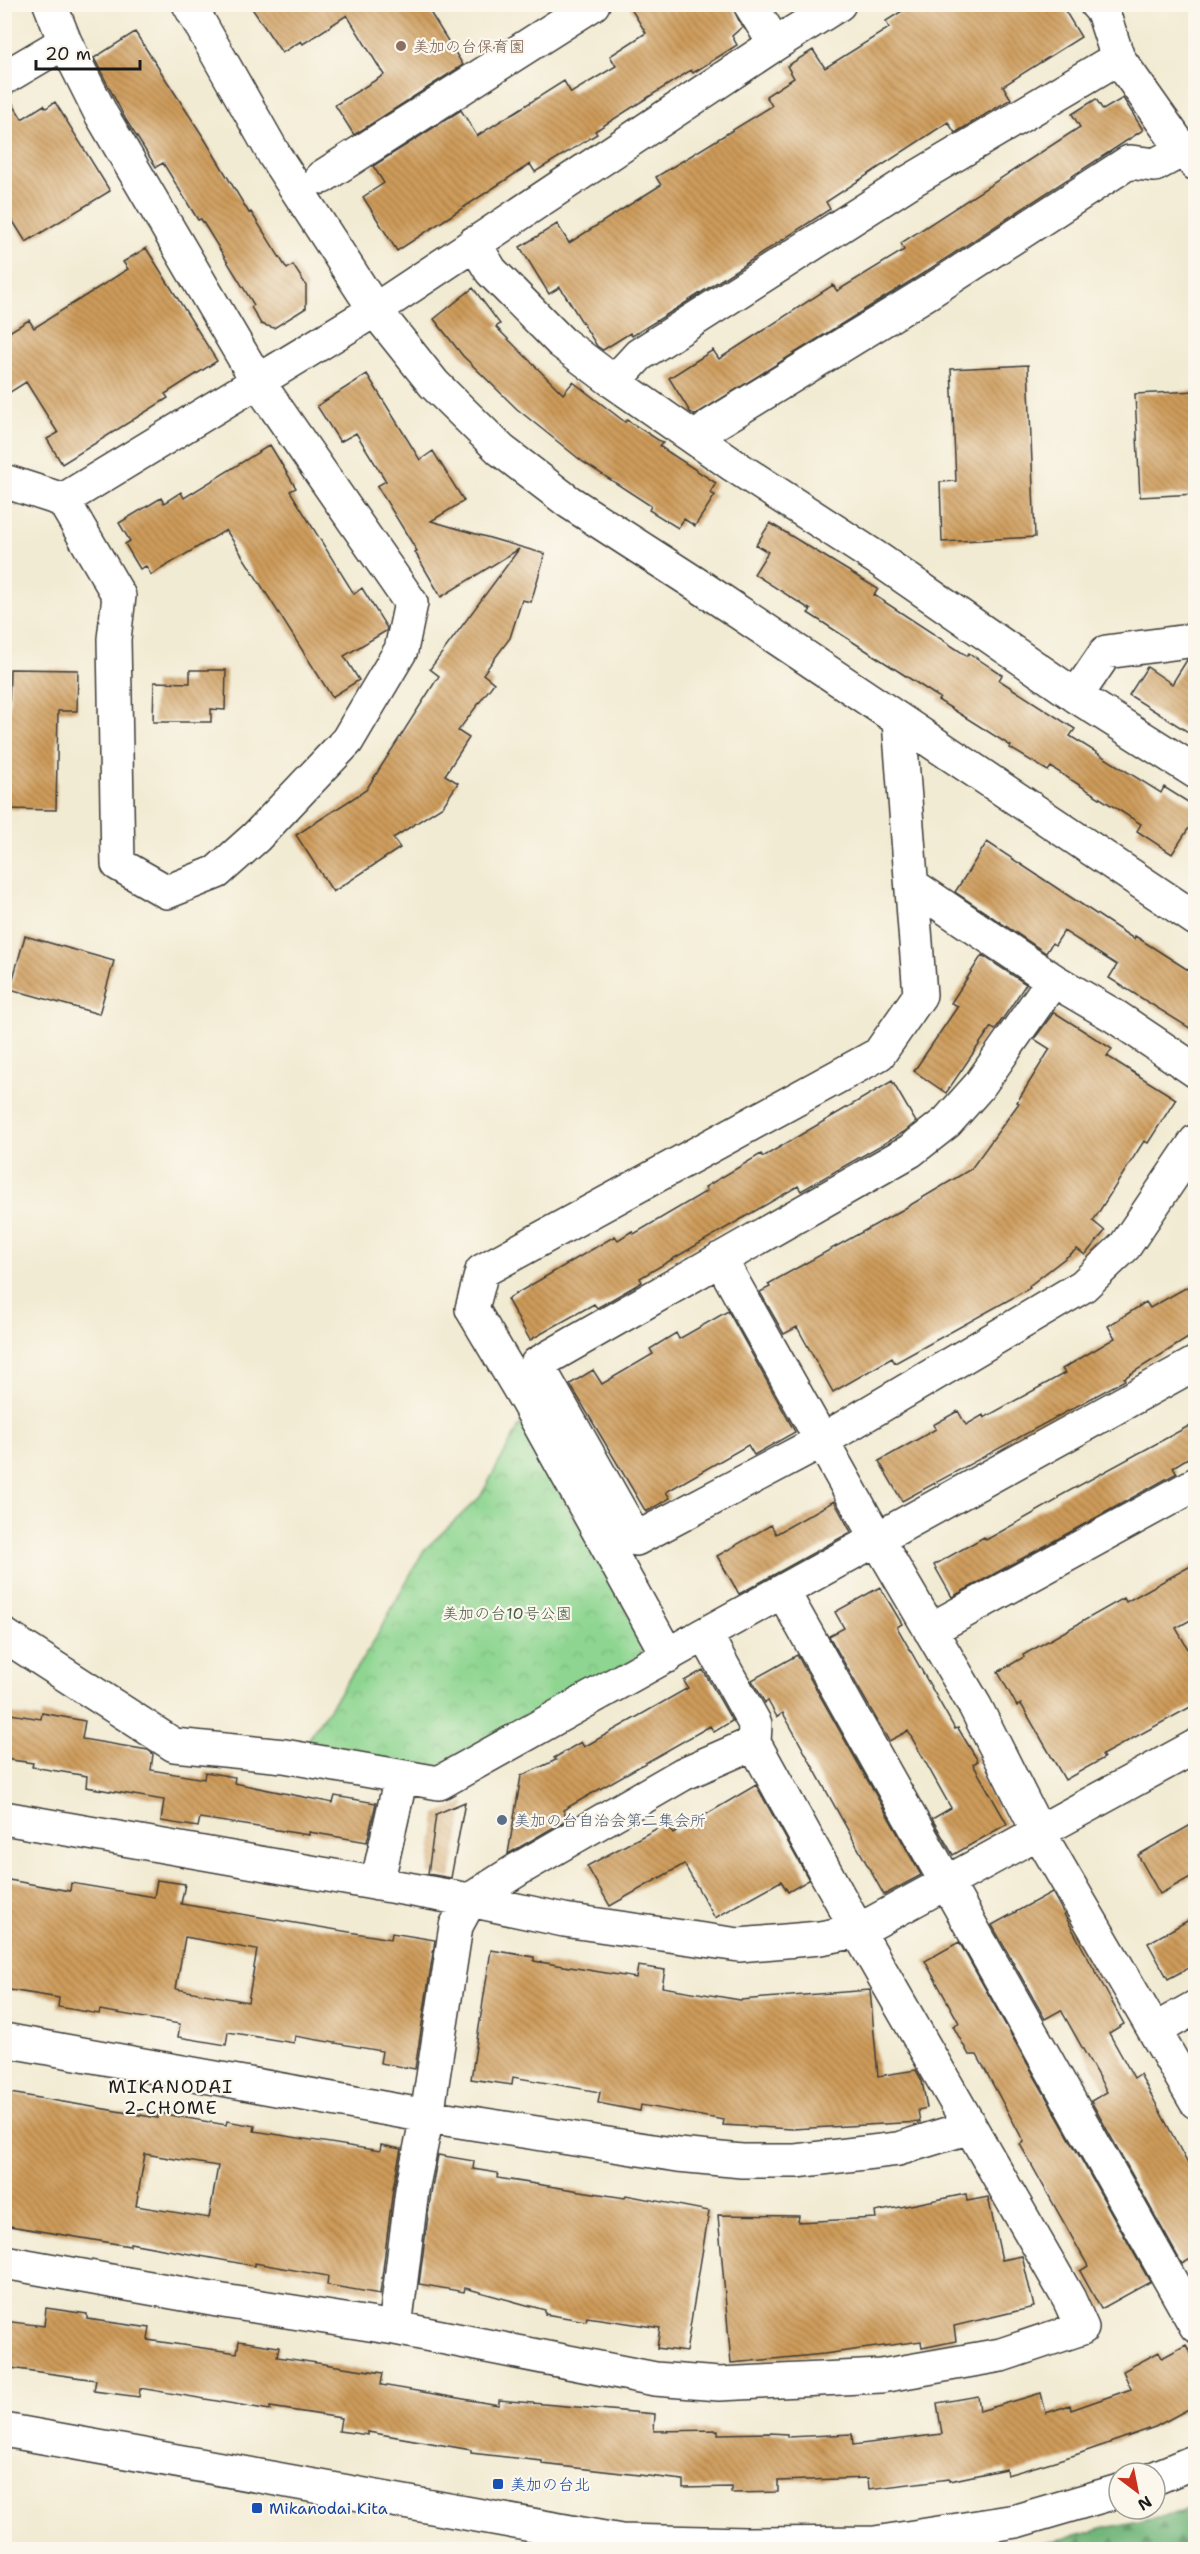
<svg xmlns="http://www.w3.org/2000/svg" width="1200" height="2554" font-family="'Shantell Sans','Klee One',sans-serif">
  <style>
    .forest { fill: url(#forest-firs); stroke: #47694b; stroke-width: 1.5 }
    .park { fill: url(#park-crowns); stroke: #547856; stroke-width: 1.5 }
    .building { fill: url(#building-back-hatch); fill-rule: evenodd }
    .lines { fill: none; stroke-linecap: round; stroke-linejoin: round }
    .minor-casing { stroke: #3c3b37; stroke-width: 36 }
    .minor { stroke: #fff; stroke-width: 33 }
    .education-dot { fill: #8d6e63; stroke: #fbf7ec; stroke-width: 2 }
    .service-dot { fill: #5c6f8a; stroke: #fbf7ec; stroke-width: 2 }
    .transit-dot { fill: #1a4fb4; stroke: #fbf7ec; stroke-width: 2 }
    .labels { text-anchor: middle; stroke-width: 4.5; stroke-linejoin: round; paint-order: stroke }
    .education-label { font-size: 16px; fill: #785e54; stroke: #fbf7ec; text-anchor: start }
    .park-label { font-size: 16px; fill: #445d45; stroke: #fbf7ec }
    .service-label { font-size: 16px; fill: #4e5e75; stroke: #fbf7ec; text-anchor: start }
    .transit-label { font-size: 16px; fill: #164399; stroke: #fbf7ec; text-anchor: start }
    .neighbourhood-label { font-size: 18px; letter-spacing: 1.5px; fill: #1c1c1c; stroke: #fbf7ec }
  </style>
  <defs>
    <pattern id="forest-firs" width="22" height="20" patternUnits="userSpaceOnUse" patternTransform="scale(1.5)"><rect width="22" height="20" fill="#72b67a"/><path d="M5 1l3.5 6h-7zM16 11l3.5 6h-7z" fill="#5d9363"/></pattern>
    <pattern id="park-crowns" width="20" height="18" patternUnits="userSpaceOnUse" patternTransform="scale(1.5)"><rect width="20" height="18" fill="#8dd590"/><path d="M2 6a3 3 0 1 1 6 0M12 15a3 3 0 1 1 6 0" fill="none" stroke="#79b67c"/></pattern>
    <pattern id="building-back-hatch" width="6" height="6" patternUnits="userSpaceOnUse" patternTransform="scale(1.5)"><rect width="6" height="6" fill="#ce9b5a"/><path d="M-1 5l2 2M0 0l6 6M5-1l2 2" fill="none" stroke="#a67e4a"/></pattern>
  </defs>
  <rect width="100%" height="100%" fill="#fbf7ec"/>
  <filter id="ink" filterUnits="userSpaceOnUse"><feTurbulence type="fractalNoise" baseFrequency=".0167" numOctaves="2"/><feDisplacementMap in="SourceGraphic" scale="12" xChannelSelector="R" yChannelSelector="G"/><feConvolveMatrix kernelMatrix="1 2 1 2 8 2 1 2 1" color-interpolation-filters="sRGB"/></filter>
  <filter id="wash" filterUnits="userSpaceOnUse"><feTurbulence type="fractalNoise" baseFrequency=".008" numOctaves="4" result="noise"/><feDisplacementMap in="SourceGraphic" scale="24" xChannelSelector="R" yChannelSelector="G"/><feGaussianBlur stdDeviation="1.35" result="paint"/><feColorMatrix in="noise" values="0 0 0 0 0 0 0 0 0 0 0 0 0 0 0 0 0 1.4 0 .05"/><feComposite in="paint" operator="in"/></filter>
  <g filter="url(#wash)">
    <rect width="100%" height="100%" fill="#f2ebd3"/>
    <path class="forest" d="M1195 2505V2549H1024L1101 2529 1180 2512Z"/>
    <path class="park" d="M521 1423 645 1643 639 1657 437 1773 301 1749 370 1648 424 1550 480 1497Z"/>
    <g id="blocks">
      <path class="building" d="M249 4H425L463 65 354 135 335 105 384 75 347 15 303 44 301 41 282 53Z
        M628 4H731L742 27 732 36 737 45 693 73 691 70 595 131 597 134 535 172 530 164 397 251 363 197 384 183 373 166 461 110 477 136 564 81 571 93 616 66 610 56 646 33Z
        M913 4H1061L1081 37 1003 86 1011 99 955 133 948 122 826 202 830 209 679 307 632 336 630 333 603 350 597 346 560 287 549 294 520 247 557 224 569 243 661 185 656 177 772 106 766 96 794 78 787 66 813 50 825 68 889 28 886 21Z
        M135 32 204 138 249 213 251 212 287 269 293 265 306 285V308L274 328 261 324 251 307 254 305 201 219 198 220 163 163 156 167 126 120 94 58Z
        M8 96 22 119 44 105 46 108 55 102 110 191 26 242 4 207V97Z
        M1123 98 1143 130 922 274 695 415 690 412 669 378 713 350 719 359 833 285 837 291 904 250 901 243 1080 127 1072 114 1096 99 1103 110Z
        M146 248 217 361 165 394 168 398 62 464 47 439 58 433 26 382 4 396V335L29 320 34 328 128 269 123 262Z
        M473 288 500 324 496 327 563 394 573 382 625 422 627 420 663 443 659 446 716 483 710 493 715 495 695 526 684 519 678 528 649 510 651 506 583 462 517 409 463 356 434 319Z
        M1028 365 1035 537 942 542 940 482 956 481 951 369Z
        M367 374 420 460 433 451 464 501 431 521 545 554 531 602 522 600 510 638 483 674 494 683 458 731 469 738 445 775 458 783 443 806 393 838 400 848 333 892 296 835 366 790 439 676 430 669 519 549 441 597 415 552 417 551 377 486 386 481 356 433 340 442 317 406Z
        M1196 391V494L1140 497 1135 394Z
        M270 445 296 488 290 491 354 594 362 588 387 628 386 631 344 656 359 680 332 697 226 530 151 575 146 566 140 569 125 544 130 541 119 523 161 498 164 503 181 492 184 498Z
        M770 523 878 589 874 595 967 656 969 653 1002 675 999 680 1075 729 1070 736 1161 793 1164 787 1196 807V817L1172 854 1137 831 1141 824 1051 767 1048 771 1010 748 1011 746 938 700 940 698 808 613 811 610 754 574 768 552 756 545Z
        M1196 659V737L1129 695 1147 667 1172 684 1187 660Z
        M10 669 78 670 77 711H58L56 810 4 809V745H8Z
        M190 670H226L225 710 211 709V722H153L154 682 190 683Z
        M987 842 1134 939 1135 936 1196 975V1032L1109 978 1117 965 1064 931 1055 945 1052 943 1046 953 955 892Z
        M25 936 114 961 99 1014 10 989Z
        M982 955 1026 984 995 1030 991 1027 946 1093 914 1071 958 1006 951 1003Z
        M1054 1012 1112 1049 1107 1056 1176 1099 1148 1143 1144 1141 1093 1221 1105 1231 1085 1255 1077 1249 1029 1286 1030 1288 895 1363 892 1358 833 1392 797 1327 784 1334 760 1292 770 1287 768 1284 902 1210 971 1169 1019 1103 1017 1102 1050 1049 1034 1039Z
        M892 1081 916 1122 904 1132 801 1191 798 1186 640 1278 642 1282 630 1289 597 1308 594 1304 530 1340 507 1299 615 1236 618 1240 632 1231 634 1234 707 1191 705 1187 761 1154 763 1157Z
        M1196 1282V1333L1124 1378 1125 1380 902 1501 879 1461 936 1429 933 1425 958 1411 966 1425 983 1415 984 1418 1065 1373 1062 1369 1115 1338 1108 1326 1146 1302 1150 1308Z
        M728 1311 795 1432 754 1455 748 1445 666 1492 670 1498 646 1512 570 1384 593 1370 602 1384 653 1354 650 1349 676 1333 679 1339Z
        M1196 1422V1453L1173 1467 1177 1473 952 1597 934 1565 984 1537 986 1540 1059 1499 1058 1497Z
        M834 1501 851 1532 739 1594 717 1556 771 1525 776 1534Z
        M1196 1563V1617L1176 1628 1196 1663V1704L1102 1755 1104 1758 1065 1780 1021 1704 1017 1706 998 1672 1024 1657 1023 1655 1124 1598 1126 1602Z
        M880 1587 902 1624 897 1627 955 1729 958 1728 978 1761 973 1764 1007 1824 953 1855 932 1819 951 1808 908 1731 889 1741 829 1636 844 1628 835 1612Z
        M797 1655 921 1875 884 1895 783 1713 777 1717 768 1701 765 1703 752 1680Z
        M703 1670 732 1721 714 1732 710 1726 563 1810 568 1819 508 1854 521 1776 556 1760 554 1758 581 1742 584 1747 688 1688 684 1681Z
        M4 1713 41 1719 42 1713 85 1721 82 1739 148 1750 153 1754 151 1770 204 1779 205 1772 235 1777 234 1783 333 1803 335 1796 376 1803 367 1842 309 1832V1835L200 1818 198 1827 161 1821 164 1800 86 1787 87 1776 32 1767 33 1763 4 1759Z
        M756 1785 809 1880 788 1892 781 1881 715 1918 684 1864 610 1906 587 1866 667 1823 673 1834Z
        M465 1802 451 1878 428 1874 436 1814Z
        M1196 1822V1874L1160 1894 1138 1855Z
        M9 1880 70 1891 71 1883 154 1897 157 1880 185 1884 181 1904 391 1939 392 1933 435 1940 415 2069 380 2063 382 2051 295 2036 294 2043 228 2032 226 2045 178 2037 180 2024 100 2010 99 2014 58 2007 59 1998 4 1989V1904ZM185 1937 257 1950 248 2002 176 1989Z
        M1052 1892 1124 2024 1109 2033 1134 2078 1140 2074 1196 2179V2256L1182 2264 1091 2101 1107 2092 1061 2010 1045 2019 992 1925Z
        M1196 1916V1964L1168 1979 1148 1943Z
        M959 1942 1150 2282 1101 2309 1080 2271 1088 2266 1020 2144 1024 2142 977 2055H969L953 2026 959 2023 925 1961Z
        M491 1950 534 1957V1961L636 1978 638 1966 665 1970 662 1987 740 2000 870 1990 878 2076 916 2070 922 2081 927 2108 918 2110 920 2122 792 2129 723 2125 724 2120 641 2105 640 2111 598 2103 600 2092 513 2077 512 2085 471 2079Z
        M4 2092 158 2118V2113L226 2125 227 2121 255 2126 254 2131 380 2151 381 2145 401 2149 393 2188 380 2294 327 2285 328 2276 255 2263 254 2266 130 2243V2246L4 2225ZM145 2154 218 2166 209 2218 136 2206Z
        M438 2155 474 2161 473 2169 498 2173 497 2178 625 2198 626 2195 709 2211 686 2352 657 2348 660 2328 587 2317 586 2321 545 2314V2310L465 2288 464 2292 419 2284 431 2193Z
        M966 2194 967 2201 988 2197 1002 2260 1022 2256 1034 2307 954 2326 956 2341 922 2348 921 2341 824 2354 731 2363 718 2215 799 2216 798 2222 876 2218 875 2212Z
        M46 2308 87 2314V2319L150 2328 148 2340 237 2353 239 2341 279 2347 277 2357 383 2373 381 2385 499 2405V2400L655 2414 654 2431 718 2430V2434L770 2433 787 2434V2437L852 2434 853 2445 942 2434 937 2403 978 2396 980 2411 1041 2393 1046 2413 1070 2405 1071 2410 1131 2389 1123 2371 1159 2352 1162 2358 1186 2345 1196 2362V2405L1155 2427 1075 2455 1007 2475 1006 2469 949 2481V2479L869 2489 868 2478 778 2481V2492L731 2493V2487L683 2488V2480L542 2464V2461L471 2453V2450L368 2432V2435L339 2431 341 2418 270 2407V2410L140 2388 139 2397 94 2391 96 2380 4 2367V2321L44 2326Z"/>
    </g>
  </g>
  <g filter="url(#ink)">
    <use href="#blocks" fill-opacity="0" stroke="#3c3b37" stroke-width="1.5"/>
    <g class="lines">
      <g class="minor-casing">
        <path id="minor" d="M189 4 275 156 375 310 434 384 501 450 569 502 704 589 1196 919
          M750 4 775 44
          M1096 4 1103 12 1118 58 1183 150 1196 164
          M4 78 65 42
          M322 177 593 4
          M474 243 491 271 561 342 614 382 733 465 878 559 1076 696 1196 772
          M614 382 639 355 909 182 1118 58
          M696 439 712 425 932 290 1129 162 1155 165 1183 150
          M4 481 63 500 119 596 114 639 118 864 167 892 217 872 256 837 347 741 401 650 411 603 258 382 101 114 65 42 50 4
          M63 500 375 310 775 44 839 4
          M1076 696 1106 652 1196 640
          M912 885 1053 980
          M1196 1071 1116 1017 1053 980 979 1086 947 1122 910 1151 537 1364 636 1539 823 1440 1083 1286 1125 1246 1196 1141
          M720 1259 877 1539 975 1706 1039 1833 1196 2102
          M783 1592 1196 2326
          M930 1630 1196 1484
          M705 1634 1196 1363
          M4 1635 174 1745 284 1756 439 1783 705 1634 755 1724 754 1743
          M668 1656 526 1400 472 1309 482 1271 879 1054 920 995 899 721
          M4 1818 470 1900 564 1920 739 1945 820 1938 858 1931 1196 1746
          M377 1884 401 1777
          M1155 2030 1196 2007
          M4 2040 427 2116 678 2155 742 2161H796L898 2149 970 2127
          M4 2262 223 2301 395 2328 655 2379 719 2384 881 2376 1001 2355 1082 2328 1069 2299 858 1931 754 1743 683 1774 517 1870 470 1900 456 1926 427 2116 412 2190 395 2328
          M4 2430 621 2541 745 2544 875 2543 1016 2521 1119 2491
          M1155 2478 1196 2461"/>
      </g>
      <use href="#minor" class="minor"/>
    </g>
  </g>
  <circle class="education-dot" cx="401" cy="46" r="6"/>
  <circle class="service-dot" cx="502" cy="1820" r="6"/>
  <g class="transit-dot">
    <rect x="492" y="2478" width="12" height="12" rx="3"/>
    <rect x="251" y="2502" width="12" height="12" rx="3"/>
  </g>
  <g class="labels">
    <g class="education-label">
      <text x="413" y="52">美加の台保育園</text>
    </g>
    <g class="park-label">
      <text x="507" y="1619">美加の台10号公園</text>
    </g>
    <g class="service-label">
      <text x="514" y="1826">美加の台自治会第二集会所</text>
    </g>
    <g class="transit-label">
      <text x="510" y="2490">美加の台北</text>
      <text x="269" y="2514">Mikanodai Kita</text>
    </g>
    <g class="neighbourhood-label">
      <text x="171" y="2093">MIKANODAI<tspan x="171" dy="21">2-CHOME</tspan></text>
    </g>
  </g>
  <rect width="1200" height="2554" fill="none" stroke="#fbf7ec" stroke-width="24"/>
  <g transform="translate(1137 2491) rotate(148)"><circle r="28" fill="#fbf7ec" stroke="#a29f99" stroke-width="1.5"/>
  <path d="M0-4.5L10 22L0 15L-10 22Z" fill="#c8321e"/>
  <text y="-9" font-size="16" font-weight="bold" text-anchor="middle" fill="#1c1c1c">N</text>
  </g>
  <path d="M36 60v9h104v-9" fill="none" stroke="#1c1c1c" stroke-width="3"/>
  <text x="45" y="60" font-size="18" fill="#1c1c1c" stroke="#fbf7ec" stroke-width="4.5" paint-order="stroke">20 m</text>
</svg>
